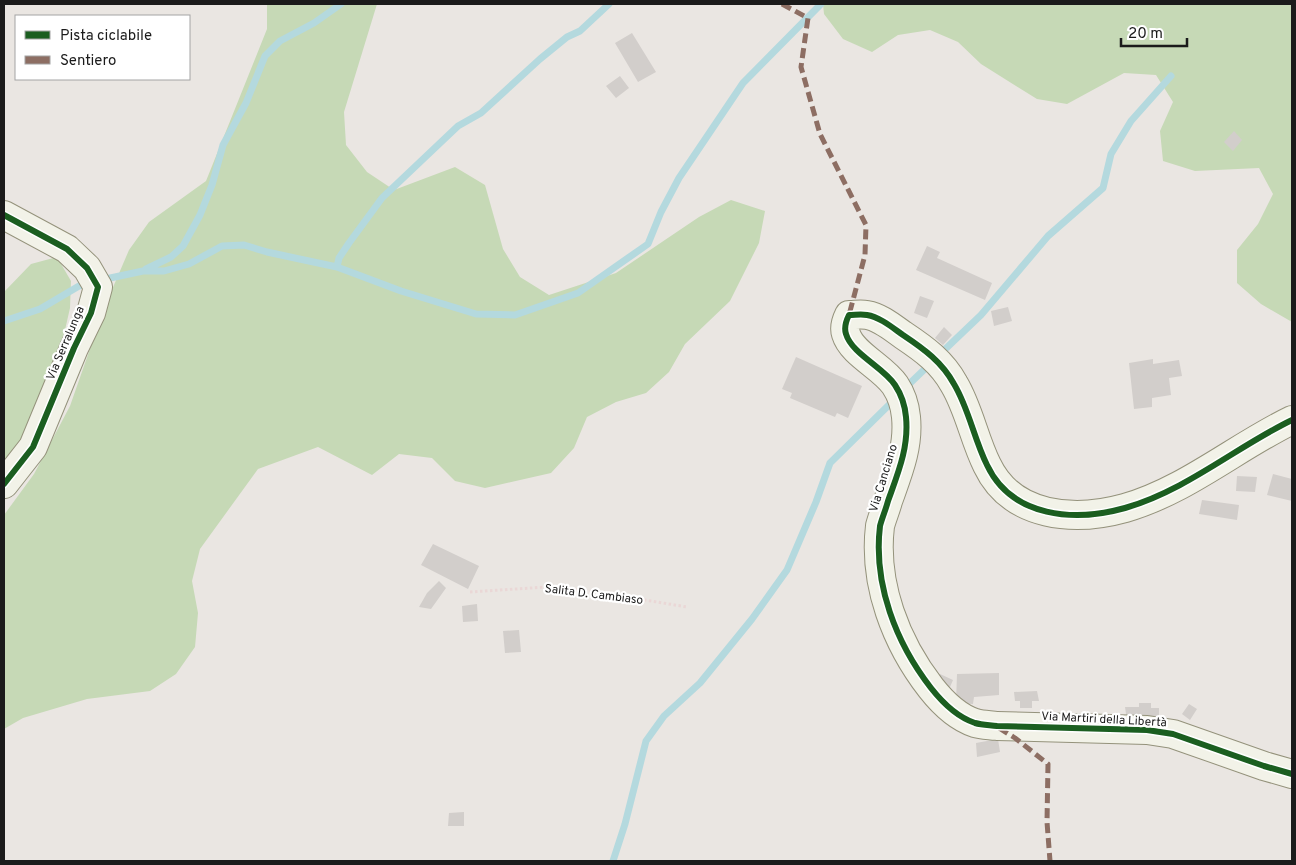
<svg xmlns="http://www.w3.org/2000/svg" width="1296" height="865" font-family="Overpass,sans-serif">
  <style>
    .forest { fill: #c6d9b6 }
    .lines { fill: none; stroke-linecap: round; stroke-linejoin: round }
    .stream { stroke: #b4d9de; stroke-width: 7 }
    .building { fill: #d2cecb }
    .secondary-casing { stroke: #94927b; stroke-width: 30 }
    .path { stroke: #ead7d6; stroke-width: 3; stroke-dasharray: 2.5 2.5; stroke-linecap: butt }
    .secondary { stroke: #f2f2e8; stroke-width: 28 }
    .quiet { stroke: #8d6e63; stroke-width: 5; stroke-dasharray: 10 5; stroke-linecap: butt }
    .cycleway-casing { stroke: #fff; stroke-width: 9 }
    .cycleway { stroke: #1b5e20; stroke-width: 6 }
    .labels { text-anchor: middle; stroke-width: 4.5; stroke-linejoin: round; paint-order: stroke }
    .street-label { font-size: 12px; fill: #1b1b1b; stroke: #fff }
  </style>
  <rect width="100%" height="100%" fill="#eae6e2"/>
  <path class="forest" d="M267 4H377L344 112 346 145 367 172 394 190 455 167 485 185 503 249 520 277 549 295 616 273 699 217 731 200 765 211 759 243 730 301 685 344 669 372 646 393 616 402 587 417 574 448 551 473 485 488 455 481 432 458 399 454 372 475 318 447 258 469 200 549 192 581 198 613 195 647 176 674 150 691 87 699 23 718 4 729V515L34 474 70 406 105 306 129 250 149 222 206 181 267 29Z
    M823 4H1292V322L1261 304 1237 283V250L1258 224 1273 194 1259 168 1195 171 1163 161 1160 131 1173 102 1156 75 1124 73 1067 104 1037 99 981 64 958 42 930 30 898 35 872 52 843 39 824 14Z
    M57 257 71 281 70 308 57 365 23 439 4 463V292L31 264Z"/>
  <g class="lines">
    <path class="stream" d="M337 267 339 258 349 243 382 198 458 126 481 113 540 59 567 37 580 31 609 4
      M146 269 171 257 183 246 200 215 212 185 223 145 246 103 265 56 280 41 314 23 341 4
      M101 280 143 271H164L189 264 222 246 244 245 267 252 337 267 401 291 476 314 515 315 578 293 648 244 661 212 679 178 743 83 821 4
      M4 321 40 309 79 286 90 283
      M938 356 981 315 1048 236 1103 188 1111 154 1131 121 1171 76
      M904 389 930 364
      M613 861 625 824 646 741 664 716 700 683 752 619 787 570 816 502 830 463 895 399"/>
  </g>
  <path class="building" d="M632 33 656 72 638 82 615 43Z
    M620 76 629 88 616 98 606 86Z
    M1234 131 1242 140 1233 151 1224 142Z
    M927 246 940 252 937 258 992 283 985 300 916 270Z
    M920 296 934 301 927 318 914 313Z
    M1008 307 1012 321 994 326 991 311Z
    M944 327 952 335 943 345 935 338Z
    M796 357 862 386 848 418 837 413 835 417 790 398 792 393 782 389Z
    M1153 359V364L1179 360 1182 376 1169 378 1171 395 1152 398V407L1134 409 1129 363Z
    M1273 474 1292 479V501L1267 495Z
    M1237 476 1257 477 1255 492 1236 491Z
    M1202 500 1239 505 1237 520 1199 514Z
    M433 544 479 566 468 589 421 565Z
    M439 581 446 588 431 609 419 607 427 593Z
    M477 604 478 621 463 622 462 606Z
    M519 630 521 652 505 653 503 631Z
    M999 673V695L974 697 973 704 956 703 957 674Z
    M940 674 953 680 947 694 932 687Z
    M1037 691 1039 701H1032V708H1020V701H1015L1014 692Z
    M1139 703H1151V708H1159V719L1127 721 1125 707H1139Z
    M1189 704 1197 709 1190 720 1182 714Z
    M998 739 1000 752 977 757 976 743Z
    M464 812V826H448L449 813Z"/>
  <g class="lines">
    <g class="secondary-casing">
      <path id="secondary" d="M4 215 67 249 87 268 98 287 91 313 74 348 33 447 4 484
        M1292 420C1236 447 1187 490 1125 508 1075 522 1012 518 987 465 974 439 969 409 954 384 942 362 924 349 903 335 893 328 880 317 867 315 861 314 855 315 849 315 846 321 844 328 846 334 852 354 883 367 895 385 901 394 905 406 906 417 909 447 898 473 888 501 886 509 882 518 880 526 873 584 896 643 931 688 942 702 957 717 975 723 982 725 990 725 997 726L1147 730 1173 734 1264 766 1292 774"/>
    </g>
    <path class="path" d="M470 592 546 587 597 592 687 607"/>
    <use href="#secondary" class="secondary"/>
    <path class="quiet" d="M782 4 808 18 801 67 820 134 866 225 865 255 849 315
      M999 728 1015 738 1048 764 1047 822 1050 861"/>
    <g class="cycleway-casing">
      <path id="cycleway" d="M4 215 67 249 87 268 98 287 91 313 74 348 33 447 4 484
        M1292 420C1236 447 1187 490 1125 508 1075 522 1012 518 987 465 974 439 969 409 954 384 942 362 924 349 903 335 893 328 880 317 867 315 861 314 855 315 849 315 846 321 844 328 846 334 852 354 883 367 895 385 901 394 905 406 906 417 909 447 898 473 888 501 886 509 882 518 880 526 873 584 896 643 931 688 942 702 957 717 975 723 982 725 990 725 997 726L1147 730 1173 734 1264 766 1292 774"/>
    </g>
    <use href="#cycleway" class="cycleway"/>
  </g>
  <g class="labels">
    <g class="street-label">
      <text transform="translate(65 343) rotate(-67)" y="4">Via Serralunga</text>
      <text transform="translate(883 478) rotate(-73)" y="4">Via Canciano</text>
      <text transform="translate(594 594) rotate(7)" y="4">Salita D. Cambiaso</text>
      <text transform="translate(1104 719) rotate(3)" y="4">Via Martiri della Libertà</text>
    </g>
  </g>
  <rect width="1296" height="865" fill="none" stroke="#1b1b1b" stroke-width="10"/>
  <rect x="15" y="15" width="175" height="65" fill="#ffffff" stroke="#a4a4a4"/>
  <rect x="25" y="31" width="25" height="8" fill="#1b5e20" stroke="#a4a4a4"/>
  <text x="60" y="40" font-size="15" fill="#1b1b1b">Pista ciclabile</text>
  <rect x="25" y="56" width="25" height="8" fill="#8d6e63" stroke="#a4a4a4"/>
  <text x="60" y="65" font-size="15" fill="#1b1b1b">Sentiero</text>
  <path d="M1121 38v8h66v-8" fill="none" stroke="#1b1b1b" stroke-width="2.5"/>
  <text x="1128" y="38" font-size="15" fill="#1b1b1b" stroke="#ffffff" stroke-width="4" paint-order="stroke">20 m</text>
</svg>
